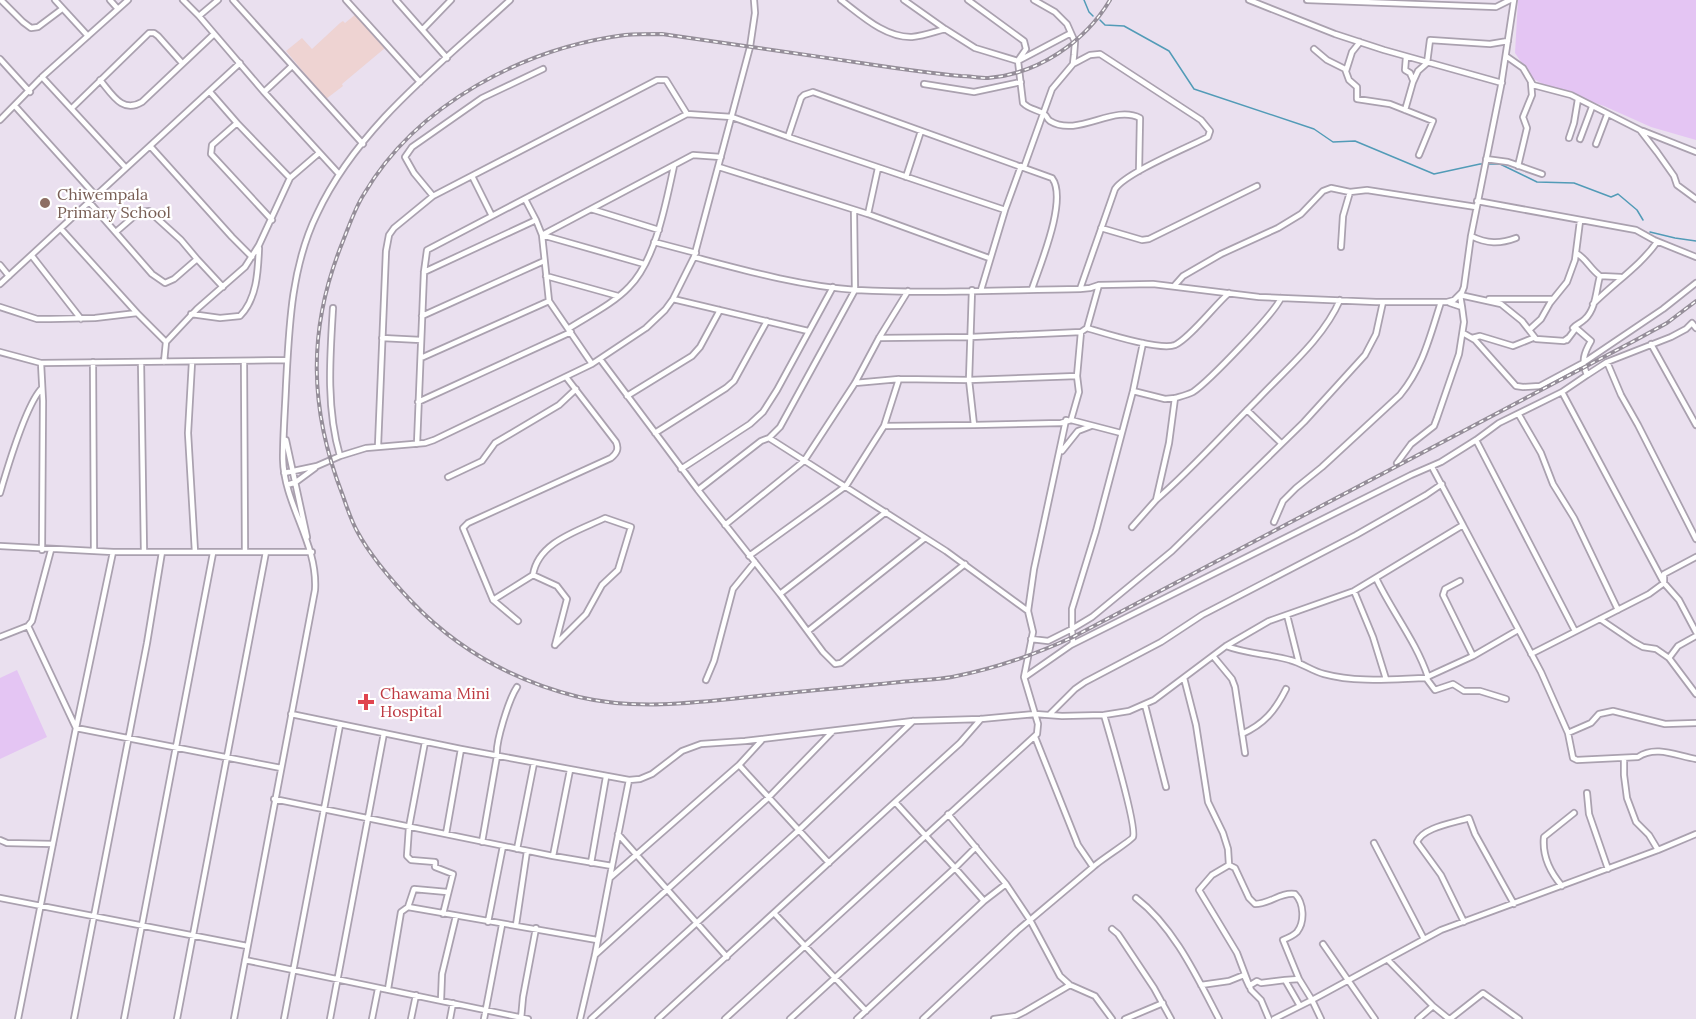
<svg xmlns="http://www.w3.org/2000/svg" width="1696" height="1019" font-family="Lora,serif">
  <style>
    .commercial { fill: #eed3d2 }
    .green { fill: #e4c5f3 }
    .lines { fill: none; stroke-linecap: round; stroke-linejoin: round }
    .stream { stroke: #529bb7; stroke-width: 1.5 }
    .minor-casing { stroke: #aaa1af; stroke-width: 8 }
    .minor { stroke: #fff; stroke-width: 4.5 }
    .rail-casing { stroke: #958e99; stroke-width: 4 }
    .rail { stroke: #fff; stroke-width: 1.5; stroke-dasharray: 4.5; stroke-linecap: butt }
    .education-dot { fill: #8d6e63; stroke: #fff; stroke-width: 2 }
    .health-dot { fill: #e0444e; stroke: #fff; stroke-width: 2 }
    .labels { text-anchor: middle; stroke-width: 4.5; stroke-linejoin: round; paint-order: stroke }
    .education-label { font-size: 16px; fill: #785e54; stroke: #fff; text-anchor: start }
    .health-label { font-size: 16px; fill: #be3a42; stroke: #fff; text-anchor: start }
  </style>
  <rect width="100%" height="100%" fill="#eae0ef"/>
  <path class="commercial" d="M356 14 385 48 342 84 343 86 326 99 286 51 302 38 312 49 340 23 343 21 345 23Z"/>
  <path class="green" d="M1518 0H1696V140L1651 127 1604 106 1548 87 1532 78 1515 53Z
    M17 670 47 737 0 759V678Z"/>
  <g class="lines">
    <path class="stream" d="M1084 0 1089 12 1093 16
      M1100 20 1105 25 1124 26 1169 51 1194 89 1314 129 1333 142 1355 141 1434 174 1480 164H1500L1537 182 1574 183 1611 197 1618 194 1637 210 1643 220
      M1650 232 1675 238 1696 241"/>
    <g class="minor-casing">
      <path id="minor" d="M1 0 23 22 31 28 38 27 62 9
        M55 0 88 36
        M110 0 118 9
        M183 0 199 16 264 92 339 174
        M233 0 363 144
        M346 0 420 82
        M396 0 447 58
        M841 0C861 15 885 38 912 37 923 36 934 32 945 29L975 48 1018 61 1071 33
        M904 0 945 29
        M968 0 1024 41 1026 49 1019 59
        M1249 0 1335 34 1384 50 1502 83
        M1307 0 1496 7 1510 0
        M199 16 218 0
        M423 29 451 0
        M1314 49 1327 60 1345 69 1349 80 1357 87V99L1390 104 1433 121 1419 155
        M1506 56 1523 68 1533 85 1571 95 1640 130 1657 152 1674 176 1677 185 1696 199
        M1406 57 1405 70 1410 73 1413 80
        M0 59 30 92
        M1018 61 1023 103C1030 110 1037 109 1044 114 1048 117 1046 118 1050 121 1078 138 1113 104 1140 118L1139 171
        M1073 64 1090 55 1100 54 1201 120 1210 131 1208 137 1204 139C1184 149 1126 173 1115 189L1080 289
        M1346 71 1352 52 1360 42
        M42 77 126 168
        M100 80C112 94 122 114 142 102L214 34
        M924 84 974 92 1021 82
        M210 92 237 123 212 145 211 154 272 220
        M264 92 292 66
        M15 106 96 196
        M72 108 149 33H154L158 36 182 63
        M1405 110 1413 82 1418 71 1427 63 1430 40 1490 44 1508 41
        M0 120 42 77 128 0
        M237 123 290 178
        M1643 131 1696 152
        M788 137 1005 210 981 290
        M1569 138 1574 123 1578 99
        M1580 139 1592 107
        M1596 144 1607 115
        M151 147 232 237 252 257
        M1486 159 1508 162 1542 174
        M1518 166 1527 128 1523 117 1532 95 1531 83
        M719 167 868 214 989 258
        M1024 167 1052 89 1073 64 1074 55 1075 42 1067 24 1055 12 1034 0
        M472 176 492 216
        M906 177 921 131
        M433 196 414 173 405 157 412 147 482 98 543 69
        M525 199 536 220
        M1477 201 1636 230 1654 240 1696 257
        M90 203 152 274 165 283 174 279 197 259 223 287
        M591 209 659 230
        M1005 210 1021 166
        M868 214 878 168
        M1101 228 1142 240 1149 239 1257 186
        M61 229 137 313
        M117 231 139 212 149 211 181 240 197 259
        M1471 236C1487 244 1500 244 1516 238
        M654 242 696 253
        M1341 247 1343 216 1350 192
        M32 256 81 319
        M694 257C747 271 801 286 856 290 930 294 1005 290 1080 289L1090 288 1099 285 1153 284 1259 297 1376 302H1447L1454 300 1462 292 1464 287 1471 236 1501 86 1514 0
        M0 265 9 276
        M424 272 536 220 542 235 644 264
        M546 276 618 296
        M1600 276 1621 277
        M0 284 240 63
        M1175 285 1183 276 1221 254 1278 228 1301 214 1323 191 1331 188 1350 192 1367 190 1476 207
        M673 299 808 331
        M1489 299H1553
        M1593 304C1614 283 1641 265 1657 242
        M0 307 37 319H50L95 318 137 313 166 342 164 362
        M1462 307 1460 295 1501 304 1522 321 1536 339 1564 341 1568 338
        M333 308C330 357 326 408 340 456
        M191 314 220 318 240 316C257 299 258 271 259 248
        M422 316 544 261
        M1087 328C1104 333 1160 351 1175 345 1190 338 1215 305 1229 293
        M1573 328C1577 324 1581 323 1585 319 1596 309 1596 290 1600 276 1590 269 1586 258 1576 253
        M568 329C588 316 613 304 629 287 656 260 666 202 674 166
        M1529 330 1541 319 1550 303 1567 282 1575 260 1580 221
        M1463 333 1475 340 1516 386 1523 387 1540 386 1583 363 1663 309 1696 283
        M382 338 421 340
        M879 338 971 337 1081 332
        M1472 338 1480 336 1513 346 1533 338
        M1567 340 1576 328 1591 341C1584 353 1581 361 1587 375L1562 392 1664 583 1679 600 1696 632
        M166 342 197 309 245 267 259 245 290 178 319 153
        M1143 343 1133 391 1096 531 1072 609V629L1092 617 1172 551 1304 422 1365 355 1376 334 1383 302
        M1651 344 1696 425
        M0 352 41 363 287 360
        M421 358 549 301
        M600 359 698 490 780 594 823 652 835 664 841 663 965 564
        M244 361 245 552
        M93 362 94 551
        M141 362 144 552
        M192 362 188 433 195 552
        M1607 362 1671 337 1686 329 1692 323 1696 328
        M41 363 43 401 42 550
        M592 364 549 301 542 235 693 155 721 157
        M1587 375 1607 362 1621 395 1638 425 1696 539
        M855 383 899 379
        M627 396 692 356 700 347 720 310
        M1175 398C1182 396 1187 395 1193 392 1209 381 1274 314 1281 298
        M418 402 571 332
        M1247 410 1281 443
        M1519 415 1541 453 1553 484 1574 518 1618 610
        M1071 420 1121 433
        M974 425 1061 423 1071 420 1079 392 1077 376
        M884 426 974 425 969 380 972 290
        M655 433 726 388 734 381 767 321
        M769 438 780 427 855 290 854 211
        M286 440 307 537
        M1476 440 1575 631
        M417 444 424 272 427 250 687 114 732 117 788 137 801 98 804 95 813 92 1052 178C1068 199 1040 265 1032 289
        M378 446 386 251 389 235 394 228 433 196 657 80H666L687 114
        M1062 451 1078 431 1091 426
        M1397 463 1411 444 1434 426 1437 418 1459 354 1464 322 1462 307 1450 303
        M1432 467 1463 525
        M681 469 750 424 763 412 777 390 833 287
        M284 473 317 466 340 456 366 448 425 443 434 440 592 364 646 328 665 310 673 299 694 257 750 47 755 13 754 0
        M448 477 482 461 495 443 559 405 576 389
        M287 485 296 482 315 468
        M698 490 761 441 769 438 946 551 1028 611
        M0 493C7 469 26 404 42 388
        M1156 500C1192 469 1224 433 1258 399 1286 369 1323 339 1340 300
        M1274 522 1283 501 1296 488 1322 467 1400 395C1423 367 1430 336 1441 302
        M725 525 804 461 855 383 879 338 908 291
        M1132 527 1156 500 1169 443 1175 398 1165 399 1133 391
        M0 546 113 552H312
        M749 556 846 486 884 426 899 379 969 380 1077 376 1081 332 1087 328 1099 285
        M1664 574 1696 557
        M533 575 557 586 567 599 555 645
        M1376 578C1392 612 1416 641 1428 677
        M1460 581 1445 589 1443 595 1473 656
        M1354 591 1373 637 1386 679
        M780 594 886 512
        M493 600 533 575C538 542 578 531 605 518L631 527 618 570 602 585 586 614 555 645
        M1287 615 1299 663
        M1600 619 1634 642 1643 647 1656 649 1669 658 1678 646 1696 636
        M518 621 493 600 463 528 468 523 611 458C617 453 619 449 616 442L566 377
        M28 626 76 728 281 768
        M808 631 925 538
        M0 637 28 626 32 621 51 550
        M1031 639 1048 641 1072 629 1073 643 1071 645
        M1226 646C1247 654 1269 654 1290 660 1302 663 1312 671 1324 674 1357 683 1393 679 1426 678L1435 690 1453 684 1464 691H1480L1506 699
        M1531 654 1649 594 1664 583V574
        M1213 656 1232 679 1235 687 1245 753
        M1669 658 1696 694
        M1025 677 1071 645 1411 475 1441 462 1476 440 1499 423 1562 392
        M1427 677 1473 656 1518 630
        M1184 678 1196 725 1208 802 1223 833 1228 849 1229 865 1235 868 1249 898 1255 904C1270 904 1280 892 1295 894 1304 903 1305 922 1297 932 1293 936 1288 938 1283 940L1299 979
        M706 680 714 661 733 589 755 562
        M1145 705 1166 787
        M291 714 461 749 629 780 640 779 652 774 682 751 701 744 745 741 913 721 981 719 1035 714 1062 716 1104 715 1129 711 1154 700 1226 646 1269 621 1354 591 1463 525 1541 672 1568 733 1573 758 1577 760 1638 757C1656 745 1677 756 1696 759
        M1049 715 1075 689 1085 682 1161 642 1202 615 1356 535 1426 495 1442 484
        M1568 733 1591 723 1599 714 1613 711 1665 724 1696 723
        M1242 734C1264 724 1275 711 1286 689
        M425 742 409 827 407 856 411 860 435 862V867L453 874 443 914
        M1624 758V775L1627 798 1636 822 1649 835 1658 850
        M739 765 829 863
        M1587 793 1589 814 1608 869
        M274 799 553 856 612 866 629 780
        M948 814 1006 884 1030 920 1060 976 1070 985 1095 996 1112 1019
        M446 834 461 749
        M618 834 727 957
        M0 840 7 843 53 844
        M482 842 497 756C495 743 509 699 517 687
        M1374 843 1424 939
        M976 847 955 868 895 802 960 743 981 719
        M517 849 534 763
        M553 856 570 770
        M591 863 606 777
        M1229 865 1212 875 1199 890 1237 953 1251 990 1261 1000 1269 1019
        M1093 867C1099 861 1132 840 1133 837 1137 827 1109 732 1104 715
        M611 877 739 765 762 740
        M1562 886C1550 872 1542 856 1544 837L1574 813
        M0 898 247 946
        M1136 898C1174 927 1197 977 1219 1019
        M408 907 414 889 447 892
        M774 913 866 1011
        M488 922 503 846
        M1464 922 1441 875 1417 842C1423 827 1454 823 1469 818L1475 834 1514 904
        M516 925 527 851
        M1112 929 1118 934 1154 988 1171 1019
        M1323 944 1375 1019
        M595 955 768 798 833 731
        M245 960 528 1019
        M1388 960 1433 1006 1449 1019
        M1201 985 1229 981 1244 975 1249 986 1257 981 1261 983 1285 980 1300 1006 1312 1000 1299 979 1285 980
        M388 989 401 912 408 907 597 940
        M441 1000 442 974 456 916
        M18 1019 76 728 113 552
        M74 1019 147 643 162 552
        M124 1019 213 553
        M177 1019 266 552
        M234 1019 315 590C318 543 284 505 283 459 283 435 285 410 286 386 289 328 291 267 317 214 358 126 441 64 510 0
        M284 1019 340 725
        M330 1019 384 733
        M372 1019 378 989
        M411 1019 416 995
        M450 1019 453 1003
        M484 1019 502 925
        M521 1019 523 997 536 928
        M580 1019 595 955 612 866
        M591 1019 799 830 913 721
        M658 1019 895 802
        M725 1019 1037 734 1038 724 1024 677 1033 632 1028 611 1034 569 1066 420
        M790 1019 955 868 984 901
        M857 1019 984 901 1006 884
        M923 1019 1017 931 1093 867 1078 845 1035 737
        M994 1019 1016 1016 1024 1012 1070 985
        M1125 1019 1163 1003
        M1274 1019 1300 1006
        M1321 1019 1312 1000 1441 930 1658 850 1696 834
        M1418 1019 1433 1006
        M1450 1019 1483 993 1519 1019"/>
    </g>
    <use href="#minor" class="minor"/>
    <g class="rail-casing">
      <path id="rail" d="M1110 0C1085 42 1038 74 988 78 979 78 969 76 961 76 927 73 894 68 861 63 795 53 729 44 662 34 650 34 637 34 625 35 524 48 417 104 364 194 355 208 349 226 343 241 307 329 309 409 343 496 347 508 351 520 357 531 371 557 392 581 412 602 458 650 514 681 579 697 646 713 720 699 788 693 825 689 862 686 900 682 917 680 935 680 952 677 994 669 1034 655 1073 637L1634 341 1667 323 1696 301"/>
    </g>
    <use href="#rail" class="rail"/>
  </g>
  <circle class="education-dot" cx="45" cy="203" r="6"/>
  <path class="health-dot" d="M363 693h6v6h6v6h-6v6h-6v-6h-6v-6h6z"/>
  <g class="labels">
    <g class="education-label">
      <text x="57" y="200">Chiwempala<tspan x="57" dy="18">Primary School</tspan></text>
    </g>
    <g class="health-label">
      <text x="380" y="699">Chawama Mini<tspan x="380" dy="18">Hospital</tspan></text>
    </g>
  </g>
</svg>
